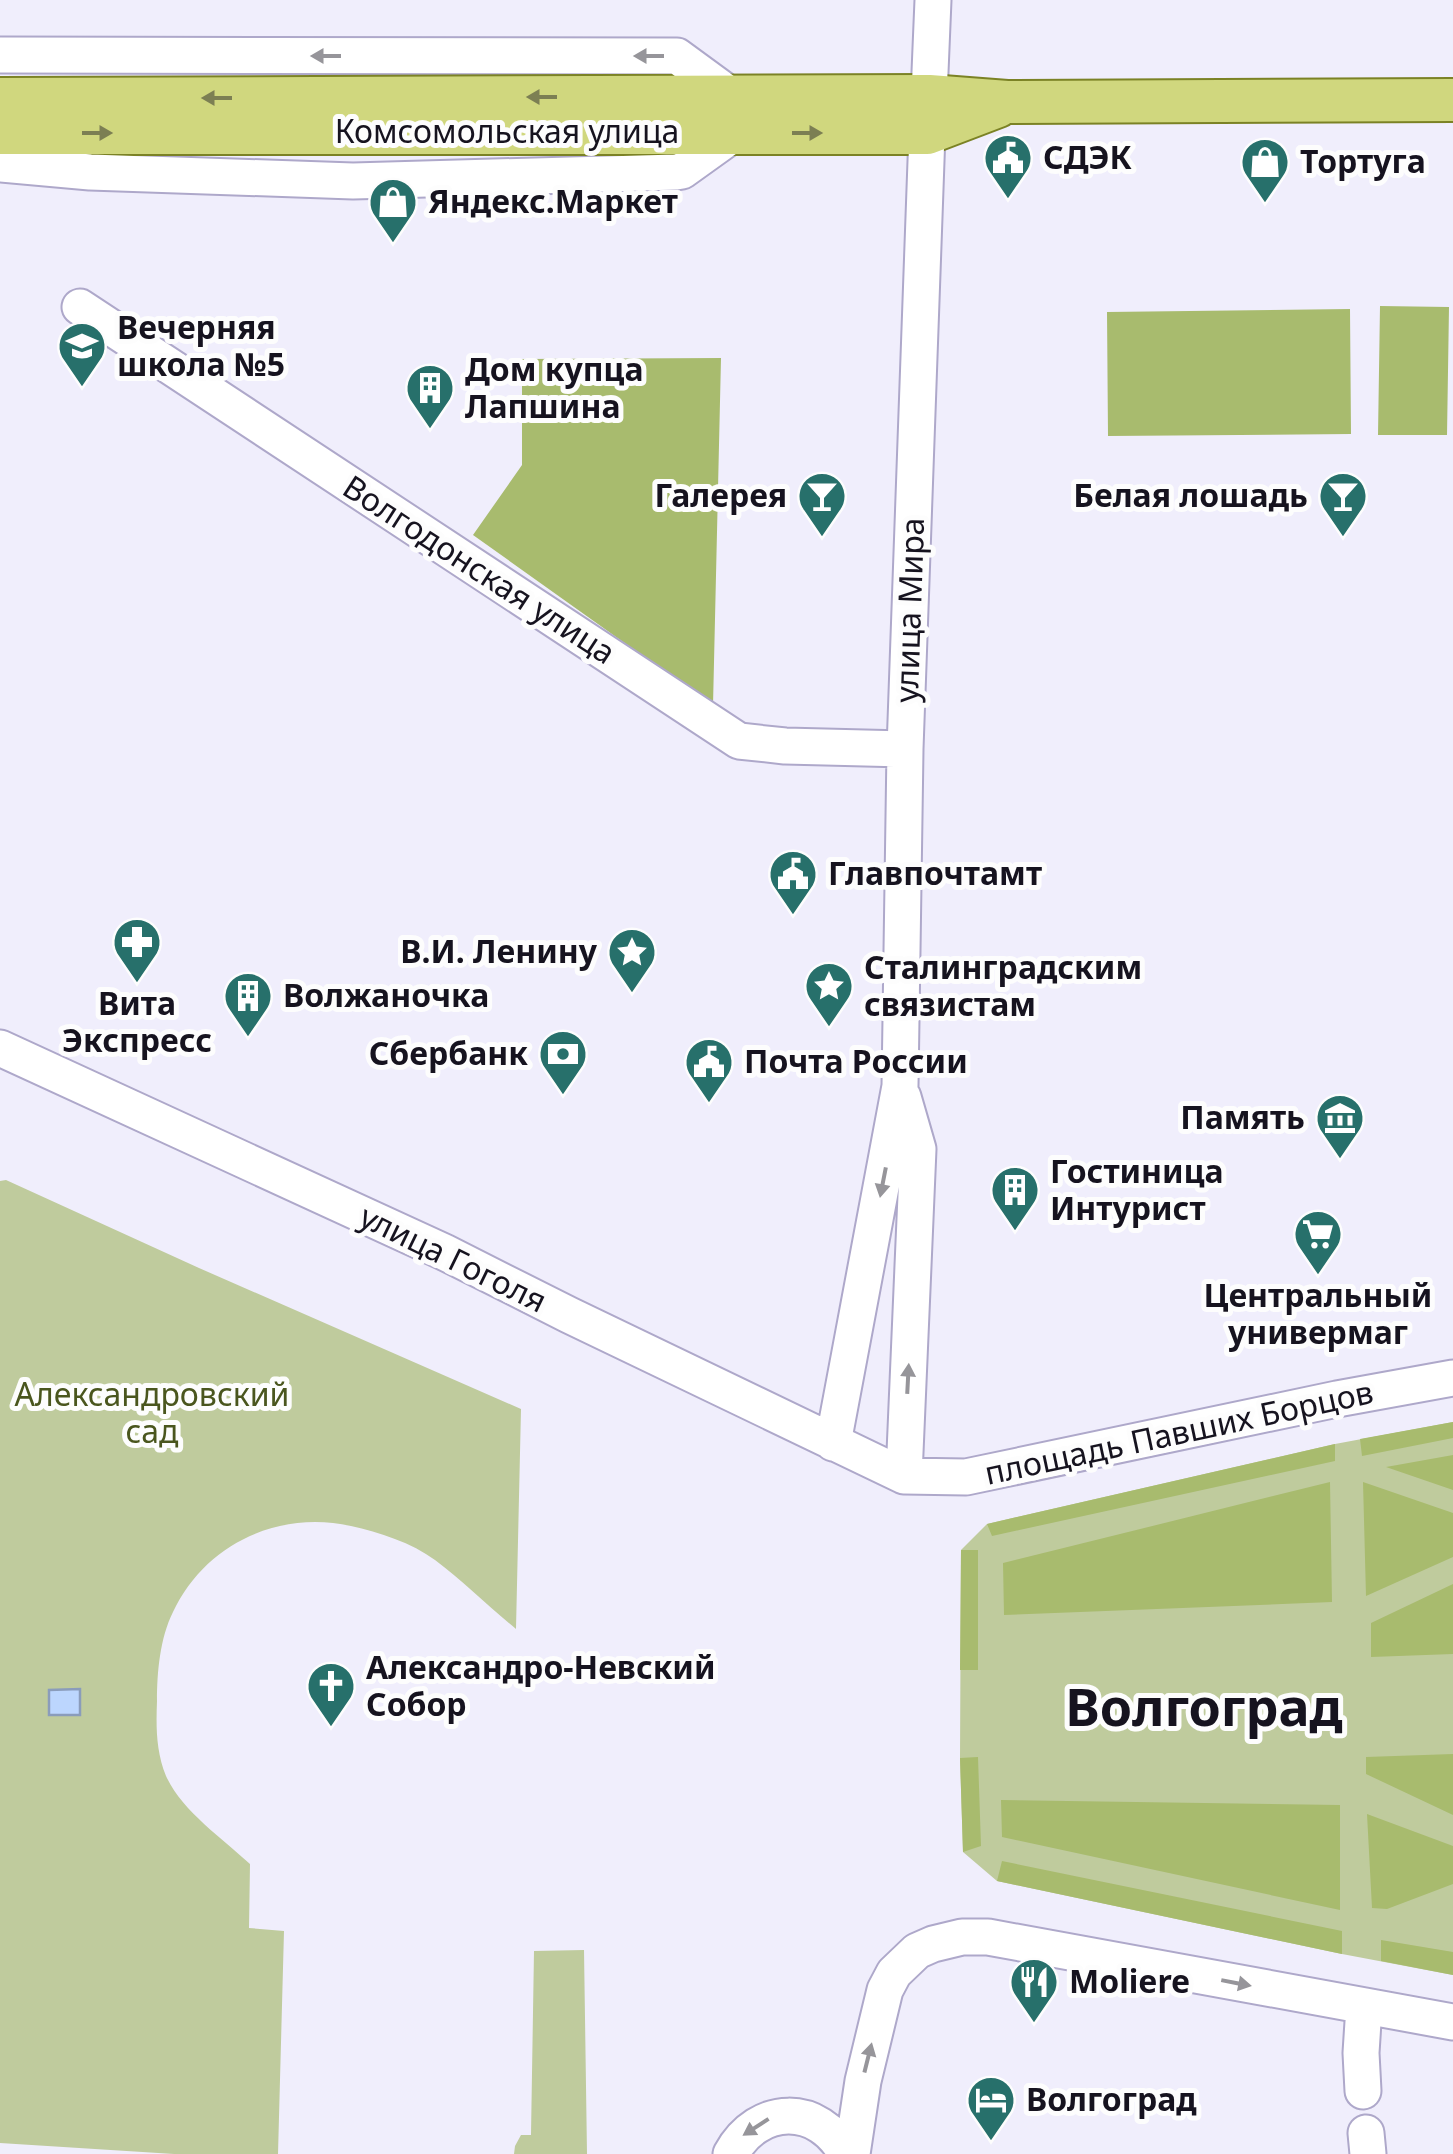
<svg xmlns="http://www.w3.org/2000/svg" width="1453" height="2154" font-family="'Noto Sans',sans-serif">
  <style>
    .green { fill: #bfcb9d }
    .forest { fill: #a8bb6e }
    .water { fill: #bcd6fe; stroke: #8a9cbb; stroke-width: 2.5 }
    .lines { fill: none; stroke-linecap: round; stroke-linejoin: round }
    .minor-casing { stroke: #aea8ca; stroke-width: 39 }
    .major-casing { stroke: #7b8225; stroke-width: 46 }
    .minor { stroke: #fff; stroke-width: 35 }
    .major { stroke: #d0d77e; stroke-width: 42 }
    .oneway { fill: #96959a }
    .oneway2 { fill: #7c7f53 }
    .labels { text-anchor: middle; stroke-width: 10; stroke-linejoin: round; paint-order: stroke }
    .street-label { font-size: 32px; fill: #16131f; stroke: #fdfdfd }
    .poi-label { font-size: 32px; font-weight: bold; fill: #16131f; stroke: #fdfdfd; text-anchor: start }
    .park-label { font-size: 32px; fill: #4a561e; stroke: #fdfdfd }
    .town-label { font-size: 52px; font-weight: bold; fill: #16131f; stroke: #fdfdfd }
  </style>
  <rect width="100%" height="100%" fill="#f0eefc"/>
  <path class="green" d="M6 1180 199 1268 521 1409 516 1629C489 1607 463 1581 435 1560 412 1543 379 1532 351 1526 278 1510 205 1544 173 1612 160 1638 157 1672 157 1701 156 1727 156 1751 166 1776 182 1811 222 1838 250 1864L249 1928 284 1931 278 2154H174L0 2143V1181Z
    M1453 1422V1975L1342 1954 997 1881 963 1852 960 1758 961 1550 987 1524 1335 1444Z
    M584 1950 587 2154H514L515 2146 521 2135H531L534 1951Z"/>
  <path class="forest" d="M1380 306 1449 307 1447 435H1378Z
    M1350 309 1351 434 1108 436 1107 312Z
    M721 358 713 706 473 535 522 465V359Z
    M1453 1422V1438L1362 1456 1360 1439Z
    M1335 1444V1461L992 1536 987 1524Z
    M1453 1455V1490L1386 1467Z
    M1330 1482 1332 1602 1004 1615 1003 1563Z
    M1363 1482 1453 1513V1557L1366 1596Z
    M961 1550H978V1670H960Z
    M1453 1584V1654L1371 1657V1623Z
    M1453 1754V1815L1366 1774V1757Z
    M978 1757 981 1846 963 1852 960 1758Z
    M1001 1800 1340 1805V1910L1002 1837Z
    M1367 1814 1453 1846V1884L1387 1909 1372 1908Z
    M1002 1861 1342 1931V1954L997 1881Z
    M1381 1940 1453 1952V1975L1381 1961Z"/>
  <path class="water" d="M80 1689V1715H49V1690Z"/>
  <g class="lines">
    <g class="minor-casing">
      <path id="minor" d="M0 55 677 56 733 97
        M929 96 933 0
        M0 164 90 172 353 181 676 172 682 171 735 133
        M80 307 739 741 785 746 905 749
        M0 1048 444 1252 569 1315 904 1476 966 1477 1337 1399 1453 1378
        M903 1097 918 1149 904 1476
        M833 1443 900 1086 905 749 927 133
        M1363 2091 1361 2053 1364 2006
        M1366 2133 1368 2154
        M731 2154C758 2104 819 2103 846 2154
        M852 2154 863 2081 885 1990 894 1973 917 1951 933 1944 962 1937H988L1453 2022"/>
    </g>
    <g class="major-casing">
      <path id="major" d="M0 99 929 96 1007 102 1453 100
        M0 133H927L998 106"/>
    </g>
    <use href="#minor" class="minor"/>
    <use href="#major" class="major"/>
  </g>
  <defs><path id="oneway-solid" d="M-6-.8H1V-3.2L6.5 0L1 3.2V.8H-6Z" transform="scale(2.5)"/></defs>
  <g class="oneway">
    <use href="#oneway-solid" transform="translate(326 56) rotate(-180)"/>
    <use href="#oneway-solid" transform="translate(649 56) rotate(-180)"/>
    <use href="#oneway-solid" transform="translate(883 1182) rotate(101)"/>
    <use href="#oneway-solid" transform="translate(908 1379) rotate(-87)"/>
    <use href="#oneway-solid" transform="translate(1236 1983) rotate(11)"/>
    <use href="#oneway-solid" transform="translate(868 2058) rotate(-76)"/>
    <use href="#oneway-solid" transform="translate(756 2127) rotate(147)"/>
  </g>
  <g class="oneway2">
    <use href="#oneway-solid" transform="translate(542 97) rotate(180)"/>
    <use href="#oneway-solid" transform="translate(217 98) rotate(180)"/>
    <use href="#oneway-solid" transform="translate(97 133)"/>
    <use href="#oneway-solid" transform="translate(807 133)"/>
  </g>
  <defs>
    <g id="civic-pin" transform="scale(2.5)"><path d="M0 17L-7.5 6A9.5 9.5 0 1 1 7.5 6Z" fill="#27706b" stroke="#fdfdfd"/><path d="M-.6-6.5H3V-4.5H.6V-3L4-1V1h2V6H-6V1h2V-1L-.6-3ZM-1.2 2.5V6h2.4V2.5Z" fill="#fff"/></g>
    <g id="shop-pin" transform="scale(2.5)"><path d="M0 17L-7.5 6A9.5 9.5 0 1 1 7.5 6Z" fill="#27706b" stroke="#fdfdfd"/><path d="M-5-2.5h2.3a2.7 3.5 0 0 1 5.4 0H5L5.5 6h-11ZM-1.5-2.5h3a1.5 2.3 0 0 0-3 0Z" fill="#fff"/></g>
    <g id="school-pin" transform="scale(2.5)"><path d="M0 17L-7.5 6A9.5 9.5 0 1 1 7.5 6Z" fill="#27706b" stroke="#fdfdfd"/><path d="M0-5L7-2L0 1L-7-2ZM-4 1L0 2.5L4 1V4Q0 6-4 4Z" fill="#fff"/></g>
    <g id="building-pin" transform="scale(2.5)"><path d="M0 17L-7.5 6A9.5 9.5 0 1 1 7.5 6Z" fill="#27706b" stroke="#fdfdfd"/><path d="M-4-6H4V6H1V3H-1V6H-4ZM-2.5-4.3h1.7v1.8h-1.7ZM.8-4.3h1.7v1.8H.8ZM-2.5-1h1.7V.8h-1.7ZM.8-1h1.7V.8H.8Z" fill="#fff"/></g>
    <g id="bar-pin" transform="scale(2.5)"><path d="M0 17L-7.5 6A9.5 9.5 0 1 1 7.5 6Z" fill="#27706b" stroke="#fdfdfd"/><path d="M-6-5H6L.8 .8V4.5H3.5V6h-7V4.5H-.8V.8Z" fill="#fff"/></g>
    <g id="pharmacy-pin" transform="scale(2.5)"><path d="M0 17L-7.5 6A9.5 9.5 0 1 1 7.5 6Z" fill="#27706b" stroke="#fdfdfd"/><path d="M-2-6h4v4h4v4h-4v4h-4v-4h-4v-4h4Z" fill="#fff"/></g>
    <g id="sight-pin" transform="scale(2.5)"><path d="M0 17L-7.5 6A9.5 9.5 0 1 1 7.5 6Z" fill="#27706b" stroke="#fdfdfd"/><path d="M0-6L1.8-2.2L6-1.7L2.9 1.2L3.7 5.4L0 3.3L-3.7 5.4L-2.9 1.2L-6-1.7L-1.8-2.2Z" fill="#fff"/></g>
    <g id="bank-pin" transform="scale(2.5)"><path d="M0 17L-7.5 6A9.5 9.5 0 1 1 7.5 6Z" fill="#27706b" stroke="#fdfdfd"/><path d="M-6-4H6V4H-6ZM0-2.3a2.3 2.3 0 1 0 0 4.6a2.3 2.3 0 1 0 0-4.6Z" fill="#fff"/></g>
    <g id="museum-pin" transform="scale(2.5)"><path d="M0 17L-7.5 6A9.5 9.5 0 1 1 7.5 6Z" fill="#27706b" stroke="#fdfdfd"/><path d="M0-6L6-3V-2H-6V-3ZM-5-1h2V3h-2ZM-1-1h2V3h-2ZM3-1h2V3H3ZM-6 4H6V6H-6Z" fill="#fff"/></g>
    <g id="supermarket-pin" transform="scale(2.5)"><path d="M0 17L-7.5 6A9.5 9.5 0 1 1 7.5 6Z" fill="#27706b" stroke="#fdfdfd"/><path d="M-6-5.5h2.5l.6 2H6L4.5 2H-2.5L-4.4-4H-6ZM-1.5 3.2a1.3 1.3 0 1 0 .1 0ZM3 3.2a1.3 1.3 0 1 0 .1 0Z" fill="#fff"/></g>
    <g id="church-pin" transform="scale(2.5)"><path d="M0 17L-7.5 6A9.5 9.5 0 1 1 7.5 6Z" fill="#27706b" stroke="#fdfdfd"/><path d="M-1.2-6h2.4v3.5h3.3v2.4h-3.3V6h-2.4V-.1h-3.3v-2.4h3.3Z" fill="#fff"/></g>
    <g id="restaurant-pin" transform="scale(2.5)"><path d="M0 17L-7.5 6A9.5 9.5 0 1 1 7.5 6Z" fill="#27706b" stroke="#fdfdfd"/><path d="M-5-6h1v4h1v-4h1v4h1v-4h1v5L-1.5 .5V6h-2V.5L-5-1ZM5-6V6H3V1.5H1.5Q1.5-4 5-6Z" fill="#fff"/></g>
    <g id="hotel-pin" transform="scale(2.5)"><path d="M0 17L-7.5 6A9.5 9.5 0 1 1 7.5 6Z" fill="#27706b" stroke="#fdfdfd"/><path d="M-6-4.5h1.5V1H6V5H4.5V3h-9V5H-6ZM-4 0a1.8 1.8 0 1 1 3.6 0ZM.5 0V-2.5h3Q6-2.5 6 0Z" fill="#fff"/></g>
  </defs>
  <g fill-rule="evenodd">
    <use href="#civic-pin" x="1008" y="158"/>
    <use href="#shop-pin" x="1265" y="162"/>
    <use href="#shop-pin" x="393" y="202"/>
    <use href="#school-pin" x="82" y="346"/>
    <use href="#building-pin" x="430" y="388"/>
    <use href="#bar-pin" x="822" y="496"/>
    <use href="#bar-pin" x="1343" y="496"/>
    <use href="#civic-pin" x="793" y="874"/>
    <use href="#pharmacy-pin" x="137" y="942"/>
    <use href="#sight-pin" x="632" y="952"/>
    <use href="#sight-pin" x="829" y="986"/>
    <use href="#building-pin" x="248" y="996"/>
    <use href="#bank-pin" x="563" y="1054"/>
    <use href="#civic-pin" x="709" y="1062"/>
    <use href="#museum-pin" x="1340" y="1118"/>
    <use href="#building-pin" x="1015" y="1190"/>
    <use href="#supermarket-pin" x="1318" y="1234"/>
    <use href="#church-pin" x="331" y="1686"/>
    <use href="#restaurant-pin" x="1034" y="1982"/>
    <use href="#hotel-pin" x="991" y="2100"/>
  </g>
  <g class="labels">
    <g class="street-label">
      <text x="507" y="143">Комсомольская улица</text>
      <text transform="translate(479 570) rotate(33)" y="11">Волгодонская улица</text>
      <text transform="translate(910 610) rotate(-88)" y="11">улица Мира</text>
      <text transform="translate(453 1259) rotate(26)" y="11">улица Гоголя</text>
      <text transform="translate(1179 1433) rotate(-12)" y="11">площадь Павших Борцов</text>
    </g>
    <g class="poi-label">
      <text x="1043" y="169">СДЭК</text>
      <text x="1300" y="173">Тортуга</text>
      <text x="428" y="213">Яндекс.Маркет</text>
      <text x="117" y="339">Вечерняя<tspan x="117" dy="37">школа №5</tspan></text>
      <text x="465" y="381">Дом купца<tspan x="465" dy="37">Лапшина</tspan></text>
      <text x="787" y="507" text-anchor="end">Галерея</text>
      <text x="1308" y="507" text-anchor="end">Белая лошадь</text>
      <text x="828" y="885">Главпочтамт</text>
      <text x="597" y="963" text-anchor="end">В.И. Ленину</text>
      <text x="864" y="979">Сталинградским<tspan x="864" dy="37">связистам</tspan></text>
      <text x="283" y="1007">Волжаночка</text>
      <text x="137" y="1015" text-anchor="middle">Вита<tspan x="137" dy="37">Экспресс</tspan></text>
      <text x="528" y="1065" text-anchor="end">Сбербанк</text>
      <text x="744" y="1073">Почта России</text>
      <text x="1305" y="1129" text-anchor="end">Память</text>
      <text x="1050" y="1183">Гостиница<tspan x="1050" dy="37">Интурист</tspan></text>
      <text x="1318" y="1307" text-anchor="middle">Центральный<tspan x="1318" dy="37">универмаг</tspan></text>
      <text x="366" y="1679">Александро-Невский<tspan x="366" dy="37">Собор</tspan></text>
      <text x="1069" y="1993">Moliere</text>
      <text x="1026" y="2111">Волгоград</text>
    </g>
    <g class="park-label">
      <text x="152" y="1406">Александровский<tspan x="152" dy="37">сад</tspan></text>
    </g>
    <g class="town-label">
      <text x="1204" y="1726">Волгоград</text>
    </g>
  </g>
</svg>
